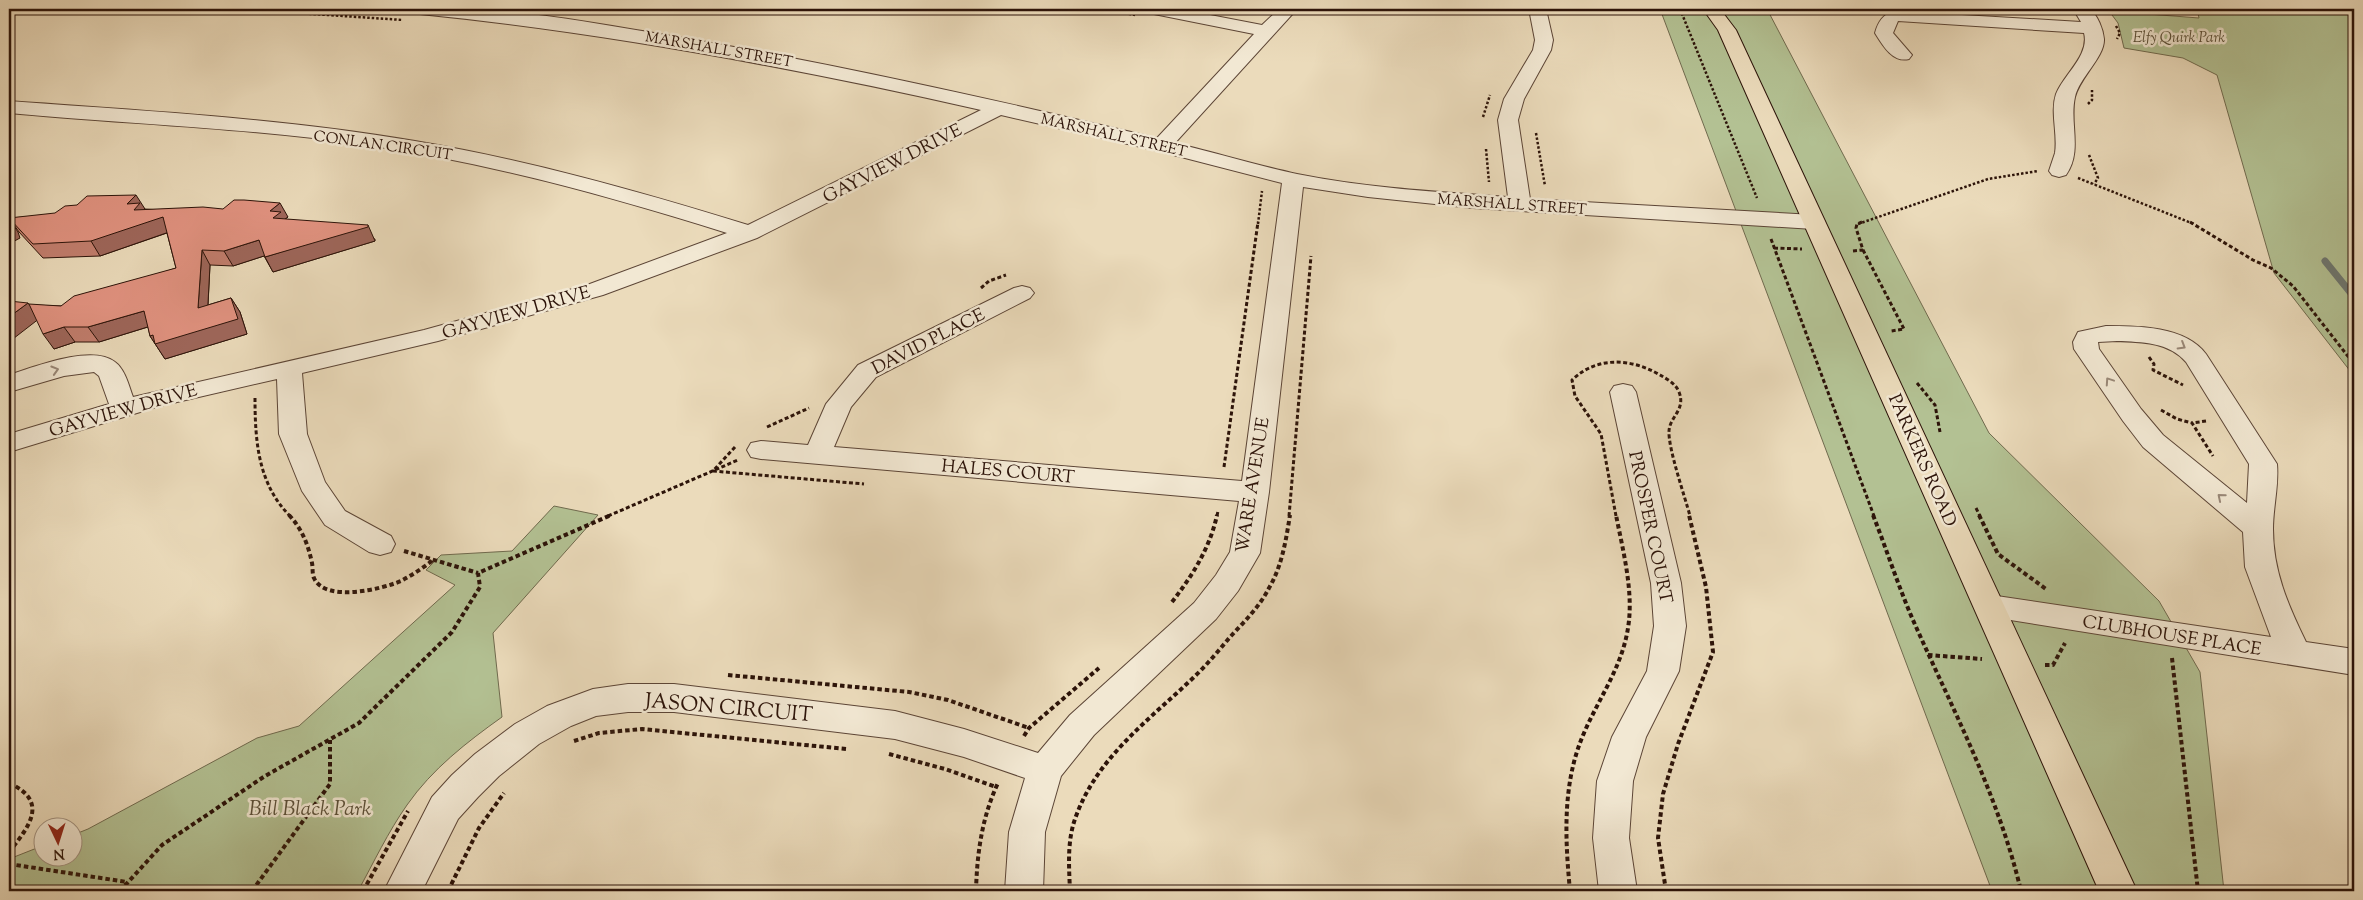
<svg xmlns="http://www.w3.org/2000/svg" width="2363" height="900" font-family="'Sorts Mill Goudy',serif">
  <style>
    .green { fill: #b3c193; stroke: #706a4e }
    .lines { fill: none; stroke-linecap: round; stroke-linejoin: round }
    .stream { stroke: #6d7771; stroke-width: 7 }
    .minor-casing { stroke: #5c4536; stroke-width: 2 }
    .major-casing { stroke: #2c1309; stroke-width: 2 }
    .path-far2 { stroke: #2c1309; stroke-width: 2.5; stroke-dasharray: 2.5 2; stroke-linecap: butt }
    .path-far1 { stroke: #2c1309; stroke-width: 3; stroke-dasharray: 4 2.5; stroke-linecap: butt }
    .path { stroke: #2c1309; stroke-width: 4; stroke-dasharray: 4.5 3; stroke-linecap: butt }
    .minor { fill: #f2e8d3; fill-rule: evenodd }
    .major { fill: #ebdbbb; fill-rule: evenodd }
    .wall { fill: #c27e6e; stroke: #2c1309 }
    .shaded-wall { fill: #9e665a; stroke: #2c1309 }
    .building { fill: #e19280; stroke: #2c1309 }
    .oneway { stroke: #998878 }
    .labels { text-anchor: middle; stroke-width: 5; stroke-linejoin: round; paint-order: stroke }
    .far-park-label { font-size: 15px; font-style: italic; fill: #5b5039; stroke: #f2e8d3 }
    .far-street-label { font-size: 15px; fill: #2c1309; stroke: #f2e8d3 }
    .street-label { font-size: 18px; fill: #2c1309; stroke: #f2e8d3 }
    .near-street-label { font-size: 21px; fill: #2c1309; stroke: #f2e8d3 }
    .near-park-label { font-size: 21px; font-style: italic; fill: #5b5039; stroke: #f2e8d3 }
  </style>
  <rect width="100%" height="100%" fill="#ebdbbb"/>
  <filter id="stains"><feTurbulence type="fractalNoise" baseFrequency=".004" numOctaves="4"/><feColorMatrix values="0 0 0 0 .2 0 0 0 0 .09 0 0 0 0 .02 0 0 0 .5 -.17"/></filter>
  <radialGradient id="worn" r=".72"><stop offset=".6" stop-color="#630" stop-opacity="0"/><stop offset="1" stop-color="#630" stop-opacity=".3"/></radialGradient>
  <path class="green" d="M1660 9H1767L1989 433 2159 601 2200 672 2224 891H1992Z
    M2197 9H2354V376L2274 273 2217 75 2183 58 2124 48 2118 23 2109 11 2199 18Z
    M554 506 598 515 493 633 502 717C467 742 432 769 407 805 388 832 374 862 358 891H9V859L42 846V858H72L73 835 88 829 257 738 299 726 455 585 426 570 441 555 512 551Z"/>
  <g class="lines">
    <path class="stream" d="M2325 261 2354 297"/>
    <g class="minor-casing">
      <path id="minor" d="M411 9C492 4 575 20 654 33 823 61 991 99 1157 138L1254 34 1154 14 1148 13 1146 9H1179L1262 25 1279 9H1297L1175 143C1216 153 1256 165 1297 174 1366 188 1438 192 1508 197L1498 120 1504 99 1533 50 1535 40 1529 9H1546L1553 40 1551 50 1524 99 1518 120 1530 199 1814 215 1822 217 1825 222 1822 227 1814 229 1473 208 1368 197 1303 187 1269 492 1260 553 1238 591 1216 619 1094 735 1061 776 1045 832 1043 891H1005L1009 832 1025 778 964 757 895 739 674 712H628L596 716 571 726 539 744 499 776 478 797 458 819 422 891H384L432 797 452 775 475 754 515 724 547 706 593 689 628 684H674L895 711 964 729 1038 753 1070 715 1194 603 1216 575 1230 552 1239 501 761 459 751 457 747 450 751 443 761 441 808 445 826 404 858 365 1014 288 1022 286 1030 288 1034 293 1030 298 876 377 851 407 834 447 1242 481 1282 183 1154 150 1001 115 757 238 603 295 438 341 302 373 307 434 325 482 345 511 391 536 395 544 391 552 380 555 369 552 325 525 302 491 279 434 277 379 160 406 9 452V434L109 404 99 376 94 372 64 376 9 392V375C34 367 92 344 115 362 125 369 129 386 133 397L424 330 587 285 727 233C609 196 490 163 367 145 249 128 128 124 9 113V101C144 111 281 118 415 141 528 160 638 191 748 225L981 110C795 68 609 33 420 14L414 13Z
        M2078 9H2090C2098 16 2103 29 2104 39 2105 57 2079 78 2075 97 2069 123 2083 151 2066 175L2059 177 2052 175 2049 171C2051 165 2053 159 2055 153 2058 134 2050 112 2056 94 2064 74 2090 55 2084 33L1898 21 1893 33 1912 55 1909 59C1893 63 1883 46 1875 33 1878 22 1883 14 1894 11L2081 22 2075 12Z
        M2106 326C2138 326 2185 326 2206 354L2277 464C2279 486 2273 507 2273 529 2273 571 2288 605 2306 642L2354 649V675L1979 615 1974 607 1979 599 1990 595 2271 637 2245 567 2243 532 2143 447 2123 421 2074 349 2073 342 2078 332ZM2117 341C2142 342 2169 342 2186 362L2249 464 2247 503 2163 435 2141 409 2099 349 2098 342Z
        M1623 384 1632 386 1636 392 1681 583 1686 626 1679 671 1646 737 1633 781 1629 838 1637 891H1599L1593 838 1597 781 1612 737 1647 671 1654 626 1651 583 1610 392 1614 386Z"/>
    </g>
    <g class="major-casing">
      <path id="major" d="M1703 9H1720L1736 30 2137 891H2099L1718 30Z"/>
    </g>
    <path class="path-far2" d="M237 9 403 20
      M1102 9 1135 15
      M1680 9 1757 198
      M9 11 16 9
      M2116 26 2120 33 2117 39
      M2088 104 2092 100V90
      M1483 117 1490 95
      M1536 133 1545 186
      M1486 149 1489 182
      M2089 155 2098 178 2094 184
      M2078 178 2194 224
      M1258 224 1262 191
      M1858 224 1988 179 2038 171"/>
    <path class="path-far1" d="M2190 222 2253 260 2271 268 2293 286 2354 364
      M1771 239 1874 516
      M1774 248 1802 249
      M1863 250 1904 329 1891 331
      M1853 251 1863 250 1856 228 1857 224 1862 222
      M981 288 989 281 1006 275
      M2149 357 2154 364 2153 370 2183 385
      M1917 383 1935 405 1940 432
      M255 398C255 441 258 484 290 516
      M2161 410 2177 419 2192 423
      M2206 421 2192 423 2213 456
      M767 427 809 408
      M735 447 713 471 864 484
      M1224 467 1258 222
      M1976 508 1980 516
      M608 516 738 460
      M1217 516 1218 511
      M1289 516 1311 256
      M1616 516 1601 434 1575 396 1572 380C1597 356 1631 358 1660 375 1667 379 1676 384 1679 392 1686 410 1670 416 1669 431 1668 448 1685 497 1690 516"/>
    <path class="path" d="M289 515C302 529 308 544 312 563 313 568 312 574 314 578 325 603 382 589 401 581 412 575 423 568 433 560
      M1873 515C1888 553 1900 592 1917 629 1956 716 1999 798 2021 891
      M1979 515 1998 554 2046 589
      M404 551 478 573
      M1172 602C1192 576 1210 548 1217 515
      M1928 655 1982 659
      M2172 658 2198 891
      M2045 665H2053L2065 643
      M728 675 909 692 948 700 1029 728
      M1024 736 1029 728 1099 668
      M574 741 599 733 642 729 846 749
      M889 754 945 769 996 787
      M9 783C49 801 30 826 9 852
      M9 864 127 882
      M120 891 162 845 265 776 359 723 452 632 480 587 478 573 611 515
      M252 891 330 784V740
      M363 891 408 811
      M448 891 479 828 504 793
      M976 891C977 853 982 817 998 783
      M1070 891C1069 867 1067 842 1075 819 1096 758 1148 721 1193 678 1207 665 1219 650 1231 636 1245 621 1260 606 1269 588 1282 566 1286 540 1290 515
      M1570 891C1565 838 1562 783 1584 733 1599 698 1622 667 1628 628 1634 592 1623 551 1616 515
      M1666 891 1658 838 1663 794 1678 744 1713 652 1706 587 1689 515"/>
    <use href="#minor" class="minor"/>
    <use href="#major" class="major"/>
  </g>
  <path class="wall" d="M144 209 288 217 285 219 375 239V241L273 272 264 256 233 266 210 265 208 305 231 298 240 312 247 334 165 359 150 336 148 327 99 342H75L54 349 30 305 61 306 176 268 167 233 100 256 43 258 19 232 9 218 145 209Z"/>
  <path class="shaded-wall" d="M136 195 145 209H144L163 217 172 231 100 256 91 241Z
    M280 203 288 217 285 219 281 232 270 211Z
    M9 219 18 232 20 238 9 244Z
    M368 225 375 241 273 272 265 257Z
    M259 240 267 255 233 266 224 251Z
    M202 250 210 265 207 322 198 308Z
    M231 298 240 312 247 334 165 359 150 336Z
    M28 303 40 318 9 342V317Z
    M144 311 154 325 99 342 88 327Z
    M64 327 75 342 54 349 43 334Z"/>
  <path class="building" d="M136 195 127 204 140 203 134 210 203 207 223 209 234 200H244L280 203 270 211 281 212 273 218 368 225V227L265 257 259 240 224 251 202 250 198 308 231 298 238 319 155 344 153 335 150 336 144 311 88 327H64L43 334 29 304 61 306 74 296 176 268 163 217 91 241 33 244 9 218 55 213 65 206 77 205 87 196Z
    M9 301 28 303 9 317Z"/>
  <defs><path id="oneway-chevron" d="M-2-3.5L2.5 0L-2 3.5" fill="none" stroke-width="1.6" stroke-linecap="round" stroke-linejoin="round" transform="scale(1.25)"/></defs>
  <g class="oneway">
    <use href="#oneway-chevron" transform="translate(2182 346) rotate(31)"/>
    <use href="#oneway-chevron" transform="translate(55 370) rotate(-17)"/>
    <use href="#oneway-chevron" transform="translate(2109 381) rotate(-124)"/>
    <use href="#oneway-chevron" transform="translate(2221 497) rotate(-140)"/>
  </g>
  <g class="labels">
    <g class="far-park-label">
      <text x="2179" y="42">Elfy Quirk Park</text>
    </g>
    <g class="far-street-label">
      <text transform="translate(719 49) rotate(10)" y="5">MARSHALL STREET</text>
      <text transform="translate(1114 135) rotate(13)" y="5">MARSHALL STREET</text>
      <text transform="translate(383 145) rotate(8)" y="5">CONLAN CIRCUIT</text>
      <text transform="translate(1512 204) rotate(4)" y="5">MARSHALL STREET</text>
    </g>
    <g class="street-label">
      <text transform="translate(892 163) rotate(-27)" y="6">GAYVIEW DRIVE</text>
      <text transform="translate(516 312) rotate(-16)" y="6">GAYVIEW DRIVE</text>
      <text transform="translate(928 341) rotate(-27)" y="6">DAVID PLACE</text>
      <text transform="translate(123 410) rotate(-16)" y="6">GAYVIEW DRIVE</text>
      <text transform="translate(1923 460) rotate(66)" y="6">PARKERS ROAD</text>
      <text transform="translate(1008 471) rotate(5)" y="6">HALES COURT</text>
      <text transform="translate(1252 485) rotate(-81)" y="6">WARE AVENUE</text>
      <text transform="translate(1651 527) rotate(78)" y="6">PROSPER COURT</text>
      <text transform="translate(2172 635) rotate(9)" y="6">CLUBHOUSE PLACE</text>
    </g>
    <g class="near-street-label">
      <text transform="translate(729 707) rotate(5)" y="7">JASON CIRCUIT</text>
    </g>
    <g class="near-park-label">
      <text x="310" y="815">Bill Black Park</text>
    </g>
  </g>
  <rect width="2363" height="900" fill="none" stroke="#ebdbbb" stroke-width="30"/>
  <rect x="10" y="10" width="2343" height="880" fill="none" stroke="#2c1309" stroke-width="2.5"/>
  <rect x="15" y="15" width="2333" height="870" fill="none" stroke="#2c1309"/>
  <g transform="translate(58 842) rotate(176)"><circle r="24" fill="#f2e8d3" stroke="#a39382"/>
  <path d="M0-4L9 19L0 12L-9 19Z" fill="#8f2418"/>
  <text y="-8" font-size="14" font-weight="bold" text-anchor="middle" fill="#2c1309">N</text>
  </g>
  <rect width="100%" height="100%" filter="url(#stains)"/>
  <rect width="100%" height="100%" fill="url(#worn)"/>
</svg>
